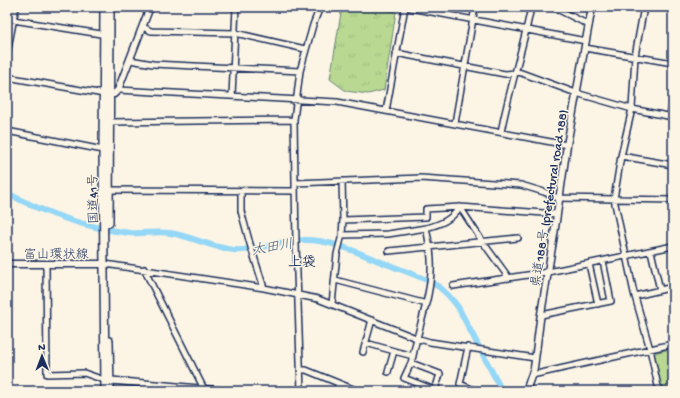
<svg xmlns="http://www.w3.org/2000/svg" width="680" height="398" font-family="'Gochi Hand','Klee One',sans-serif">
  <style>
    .grass { fill: url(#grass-tufts); stroke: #6a8478 }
    .park { fill: #b9d992; stroke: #6a8478 }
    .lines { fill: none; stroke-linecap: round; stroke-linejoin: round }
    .river { stroke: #95d7f6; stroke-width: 6 }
    .minor-casing { stroke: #1b2f5e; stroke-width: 8 }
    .major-casing { stroke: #1b2f5e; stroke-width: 9 }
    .highway-casing { stroke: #1b2f5e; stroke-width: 10 }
    .minor { stroke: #fcf5e5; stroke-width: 5 }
    .major { stroke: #fcf5e5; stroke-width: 6 }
    .highway { stroke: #fcf5e5; stroke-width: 7 }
    .labels { text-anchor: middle; stroke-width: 3; stroke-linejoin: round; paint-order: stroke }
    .street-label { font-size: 13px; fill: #1b2f5e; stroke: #fcf5e5 }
    .water-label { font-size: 14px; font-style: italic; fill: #3a5984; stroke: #fcf5e5 }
    .neighbourhood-label { font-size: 14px; font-weight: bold; fill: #1b2f5e; stroke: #fcf5e5 }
  </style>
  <defs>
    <pattern id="grass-tufts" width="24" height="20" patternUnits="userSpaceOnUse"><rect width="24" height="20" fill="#b9d992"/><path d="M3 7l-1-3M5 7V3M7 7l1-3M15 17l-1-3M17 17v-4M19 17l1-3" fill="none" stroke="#9ebb80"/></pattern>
  </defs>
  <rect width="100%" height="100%" fill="#fcf5e5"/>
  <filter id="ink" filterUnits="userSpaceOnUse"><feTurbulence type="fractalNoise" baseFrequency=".025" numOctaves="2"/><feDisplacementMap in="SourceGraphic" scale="8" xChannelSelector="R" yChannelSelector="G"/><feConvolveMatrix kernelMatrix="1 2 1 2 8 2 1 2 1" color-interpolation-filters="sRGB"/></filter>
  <g filter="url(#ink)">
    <path class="grass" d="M342 7H371L396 12 384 90 368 94 346 91 330 79Z"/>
    <path class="park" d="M673 348V391H662L654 353Z"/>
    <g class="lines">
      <path class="river" d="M7 193C46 214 86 228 130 233 143 234 157 231 170 233 191 236 212 248 234 250 258 252 279 240 303 240 333 239 362 255 389 265 406 272 424 277 439 287 447 293 452 299 458 307L502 391"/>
      <g class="minor-casing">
        <path id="minor" d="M405 7 586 41
          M553 7 589 25
          M644 7 635 56 632 109 621 156 614 199 634 293 650 349 659 391
          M7 19 107 35
          M143 27 151 31 235 33 305 49
          M585 48 673 63
          M396 53 505 74 516 73
          M7 54 16 7
          M130 60 153 64 300 71
          M516 71 576 93 632 109 673 117
          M7 77 104 94
          M118 90 337 102 567 145
          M232 96 236 7
          M386 111 405 7
          M670 116 673 100
          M109 122 294 120
          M455 123 475 7
          M7 131 103 150
          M501 132C509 90 523 49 531 7
          M621 156 673 165
          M295 183 421 178 521 185 544 192 558 198 673 200
          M106 190 295 191
          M241 191V211L250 244 264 288
          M343 220 426 217V209L460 207 557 214
          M426 228C441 224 451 220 460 207L482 241 509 278
          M342 235 343 220 342 181
          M389 251 518 238
          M651 251 660 290
          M46 264 47 374 84 373 104 380
          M105 264 264 288 318 299 416 338 430 342 535 358
          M589 264 598 304
          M144 269 205 391
          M335 280 427 304
          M453 286 548 272 673 246
          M635 296 673 287
          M332 304 337 254 342 235 388 234 426 228C429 241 432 259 431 271 430 300 418 328 413 356
          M541 315 611 301 603 261
          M366 343 394 351
          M468 347 460 384 476 391
          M363 352 372 320
          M300 370H306L358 391
          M388 372 394 351 413 356 411 363
          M532 375 673 344
          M435 390 440 374 411 363 404 378 437 391
          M301 391 296 244 294 120 300 71 313 25 320 7
          M336 391 339 384"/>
      </g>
      <g class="major-casing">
        <path id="major" d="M106 94H114L118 90 150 7
          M7 264H105
          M106 380 226 391
          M526 391 534 368 540 320 554 235 567 145 592 7"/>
      </g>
      <g class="highway-casing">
        <path id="highway" d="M104 7 103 150 105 391
          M109 223 110 7
          M109 341 110 391"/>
      </g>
      <use href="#minor" class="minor"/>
      <use href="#major" class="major"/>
      <use href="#highway" class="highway"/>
    </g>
  </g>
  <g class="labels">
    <g class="street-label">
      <text transform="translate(548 198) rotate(-81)" y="5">県道188号 (prefectural road 188)</text>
      <text transform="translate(92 199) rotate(-91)" y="5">国道41号</text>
      <text x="56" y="258">富山環状線</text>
    </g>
    <g class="water-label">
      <text transform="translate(272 246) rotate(-10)" y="5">太田川</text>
    </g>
    <g class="neighbourhood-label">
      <text x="302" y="266">上袋</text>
    </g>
  </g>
  <rect width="680" height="398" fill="none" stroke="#fcf5e5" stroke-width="24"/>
  <rect x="12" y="12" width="656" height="374" fill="none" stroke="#1b2f5e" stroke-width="1.5" filter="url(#ink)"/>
  <g transform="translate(42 356) rotate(359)" stroke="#fcf5e5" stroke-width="3" paint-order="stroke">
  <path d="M0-3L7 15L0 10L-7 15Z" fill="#1b2f5e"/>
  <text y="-6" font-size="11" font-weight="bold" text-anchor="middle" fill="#1b2f5e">N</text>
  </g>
</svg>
